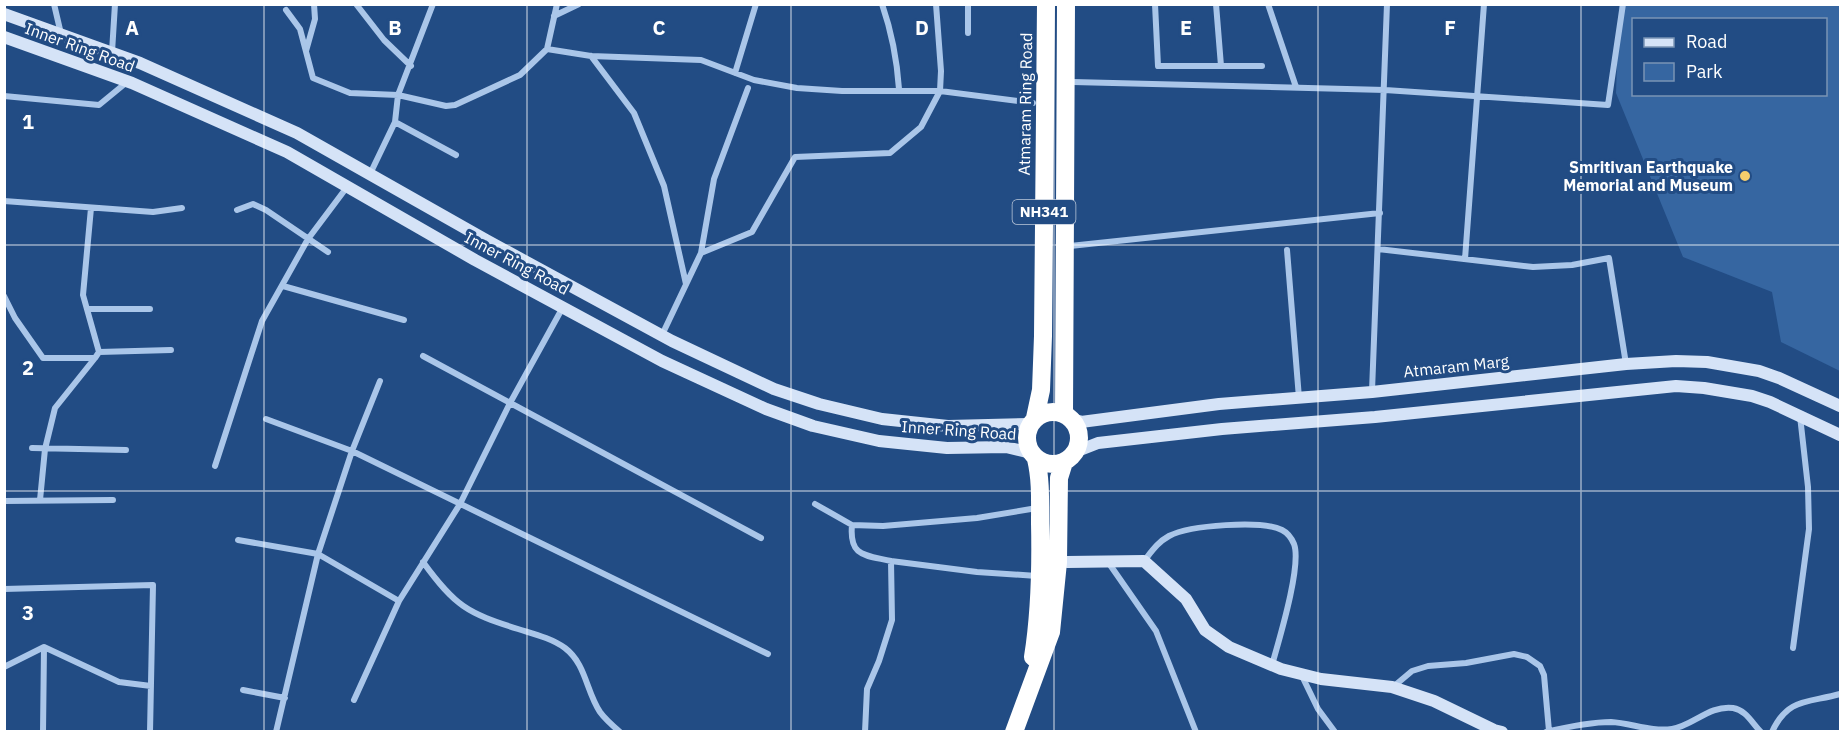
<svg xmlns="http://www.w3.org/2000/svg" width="1845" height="736" font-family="'IBM Plex Sans',sans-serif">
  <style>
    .green { fill: #3666a1; fill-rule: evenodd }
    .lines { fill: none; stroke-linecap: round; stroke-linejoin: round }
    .street { stroke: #aac6e9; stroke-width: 6 }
    .secondary { stroke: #d5e3f7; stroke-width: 12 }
    .highway { stroke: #fff; stroke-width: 18 }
    .grid { fill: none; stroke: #fff; stroke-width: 1.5; stroke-opacity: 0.55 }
    .poi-dot { fill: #f5ce6c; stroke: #224c84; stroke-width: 2 }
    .labels { text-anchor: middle; stroke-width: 6; stroke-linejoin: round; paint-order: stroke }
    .shield { fill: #224c84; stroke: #bdc9da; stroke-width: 1.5 }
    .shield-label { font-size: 15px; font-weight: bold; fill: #fff }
    .street-label { font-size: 16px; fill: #fff; stroke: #224c84 }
    .poi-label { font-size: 16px; font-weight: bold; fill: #fff; stroke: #224c84; text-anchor: end }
    .grid-label { font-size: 20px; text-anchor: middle; font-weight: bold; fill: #fff; stroke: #224c84; stroke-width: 6; stroke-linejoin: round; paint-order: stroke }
  </style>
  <rect width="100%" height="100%" fill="#224c84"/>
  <path class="green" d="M1619 5H1840V371L1781 342 1772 292 1683 257 1616 93ZM1634 20H1826V94H1634Z"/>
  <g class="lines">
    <path class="street" d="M54 4 61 34
      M356 4 384 40 411 66
      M882 4C892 33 897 60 899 89
      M968 4V33
      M1155 4 1158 66H1262
      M1216 4 1221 66
      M1268 4 1296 87
      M286 10 300 29 313 78 350 93 398 95 446 106 455 105 520 75 547 49 591 56 701 60 754 80 797 88 842 91H940L1033 103
      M554 16 579 4
      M547 49 557 4
      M306 51 315 19 314 4
      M112 52 115 4
      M591 56 634 113 664 186 686 284
      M735 73 756 4
      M1073 82 1385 90 1608 105 1623 4
      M4 96 99 105 127 82
      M395 122 456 155
      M370 174 395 122 398 95 433 4
      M4 201 153 212 182 208
      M91 208 83 295 99 352
      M237 210 253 204 266 210 328 252
      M1070 246 1380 213
      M1378 249 1533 267 1572 265 1609 258 1626 364
      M1287 250 1299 398
      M701 253 714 179 748 88
      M1465 259 1484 4
      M283 286 404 320
      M4 296 15 318 43 358H95L99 352 171 350
      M87 309H150
      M662 335 701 253 752 232 795 157 890 153 921 127 940 91 941 71 936 4
      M423 356 761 538
      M1372 391 1387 4
      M266 419 352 451 768 654
      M32 448 126 450
      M215 466 262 321 308 239 347 187
      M40 500 45 449 55 408 95 358
      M4 501 113 500
      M815 504 852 525 883 526 977 518 1037 508
      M852 525C849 557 865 555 891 561L892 620 879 661 867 689 865 732
      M238 540 318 554 399 601
      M891 561 977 572 1037 576
      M1144 561C1152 551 1158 542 1169 536 1190 525 1262 520 1282 530 1288 533 1291 537 1294 544 1302 565 1279 640 1272 665
      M423 562C455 606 467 613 518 629 534 634 551 638 565 648 586 664 586 691 600 712 605 719 613 726 620 732
      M1108 562 1156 631 1196 732
      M4 589 153 585 150 732
      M1793 648 1809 529 1808 487 1800 416
      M4 667 44 647 119 682 151 686
      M1302 676 1318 709 1335 732
      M1393 687 1412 671 1428 666 1466 663 1514 654 1527 657 1540 666 1544 675 1549 731
      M243 690 285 698
      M354 700 399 601 460 504 510 403 563 307
      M43 732 44 647
      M276 732 318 554 352 451 380 381
      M1546 732C1567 727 1590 722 1611 722 1631 723 1651 732 1672 729 1693 726 1709 705 1733 708 1746 710 1752 723 1761 732
      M1772 732C1788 697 1809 703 1840 694"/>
    <path class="secondary" d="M4 14 140 63 297 133 486 240 672 341 774 389 819 404 882 419 948 426 1030 424
      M4 37 132 83 287 152 475 260 662 361 766 409 813 426 879 441 947 448 1006 447 1031 453
      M1070 418 1081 422 1219 404 1372 392 1626 364 1676 361 1707 362 1759 371 1779 378 1840 406
      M1075 452 1098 443 1222 429 1375 417 1676 386 1704 388 1752 396 1770 402 1840 435
      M1067 562 1144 561 1186 599 1205 630 1229 647 1281 669 1321 679 1392 687 1434 701 1494 730 1502 732"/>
    <path class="highway" d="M1027 438a26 26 0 1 1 52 0a26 26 0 1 1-52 0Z
      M1064 414 1066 4
      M1035 418 1041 390 1043 336 1046 4
      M1033 657C1040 613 1041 568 1040 523 1040 501 1041 480 1036 459
      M1014 732 1051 632 1058 562 1059 478 1064 462"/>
  </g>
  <path class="grid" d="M264 4V732M527 4V732M791 4V732M1054 4V732M1318 4V732M1581 4V732M4 245H1840M4 491H1840"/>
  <circle class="poi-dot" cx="1745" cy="176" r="6"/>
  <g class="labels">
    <rect class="shield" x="1012.5" y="200" width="63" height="24" rx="4.5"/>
    <g class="shield-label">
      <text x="1044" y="217">NH341</text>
    </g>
    <g class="street-label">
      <text transform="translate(80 47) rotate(20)" y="6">Inner Ring Road</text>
      <text transform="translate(1025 104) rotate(-89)" y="6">Atmaram Ring Road</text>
      <text transform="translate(517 263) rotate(28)" y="6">Inner Ring Road</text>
      <text transform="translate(1456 366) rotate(-6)" y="6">Atmaram Marg</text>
      <text transform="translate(959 430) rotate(4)" y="6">Inner Ring Road</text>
    </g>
    <g class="poi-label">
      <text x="1733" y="173">Smritivan Earthquake<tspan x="1733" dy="18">Memorial and Museum</tspan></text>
    </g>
  </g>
  <g class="grid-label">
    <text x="132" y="35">A</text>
    <text x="395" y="35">B</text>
    <text x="659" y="35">C</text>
    <text x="922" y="35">D</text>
    <text x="1186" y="35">E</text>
    <text x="1450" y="35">F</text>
    <text x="28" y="129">1</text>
    <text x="28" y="375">2</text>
    <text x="28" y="620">3</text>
  </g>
  <rect width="1845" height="736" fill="none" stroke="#ffffff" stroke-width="12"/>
  <rect x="1632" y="18" width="195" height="78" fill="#224c84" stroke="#7a94b5" stroke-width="1.5"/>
  <rect x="1644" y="38" width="30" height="9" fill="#d5e3f7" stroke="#7a94b5" stroke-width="1.5"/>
  <text x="1686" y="48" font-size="18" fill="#ffffff">Road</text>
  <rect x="1644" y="63" width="30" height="18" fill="#3666a1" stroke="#7a94b5" stroke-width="1.5"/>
  <text x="1686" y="78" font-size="18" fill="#ffffff">Park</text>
</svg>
